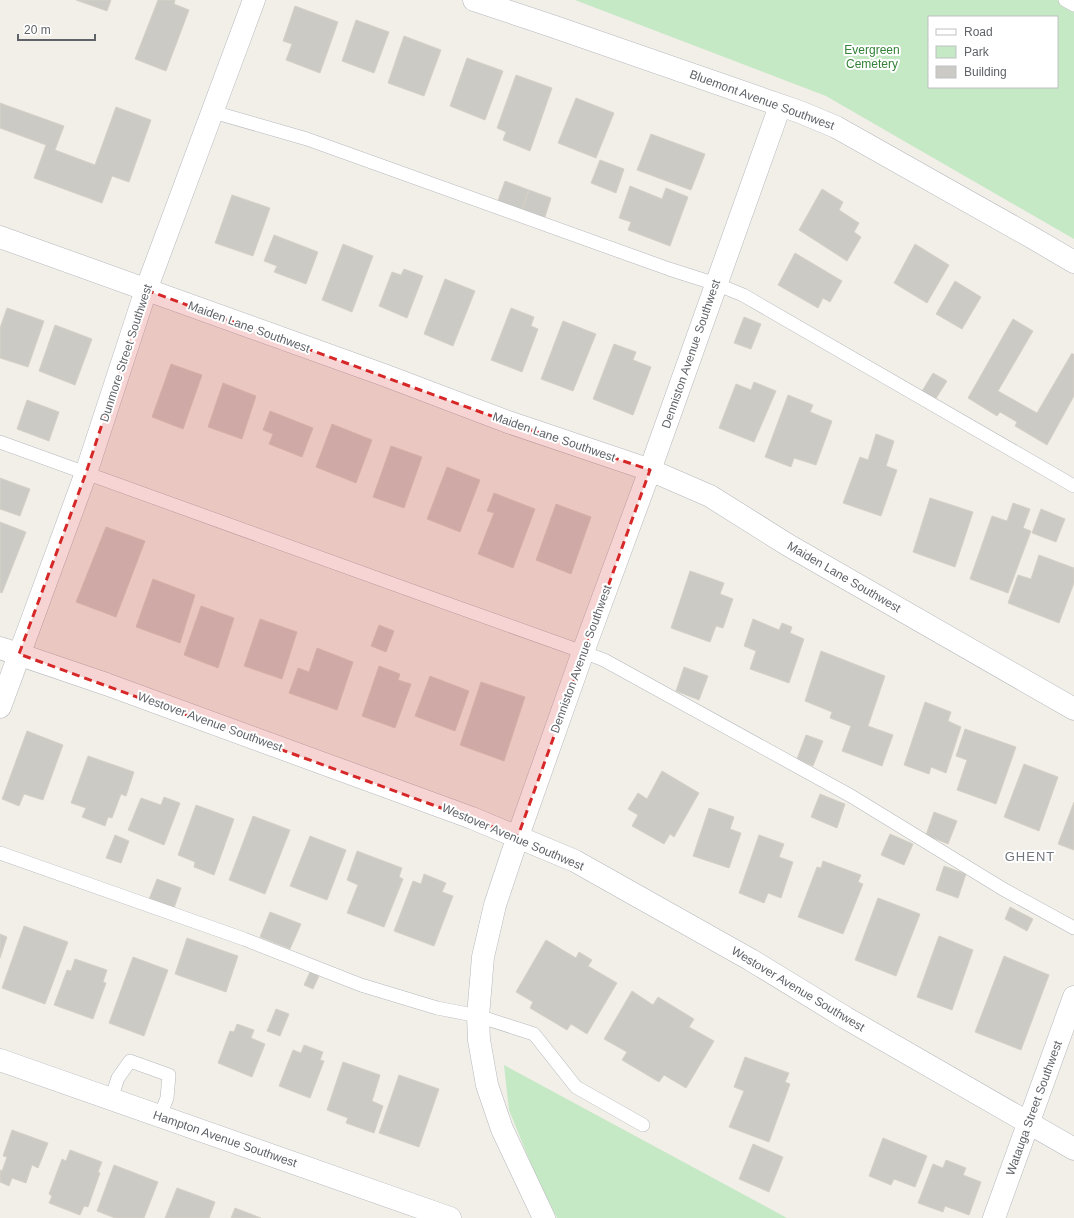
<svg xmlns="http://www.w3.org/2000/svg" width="1074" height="1218" font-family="Arial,sans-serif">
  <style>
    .green { fill: #c5e8c5; fill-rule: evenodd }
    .building { fill: #cccac5; stroke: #d6d1c6 }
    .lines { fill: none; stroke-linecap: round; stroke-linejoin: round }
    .lane-casing { stroke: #b5b8bc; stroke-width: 14 }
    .street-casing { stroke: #b5b8bc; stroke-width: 23 }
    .lane { stroke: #fff; stroke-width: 13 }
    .street { stroke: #fff; stroke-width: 22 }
    .marked { fill: #d62828; fill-opacity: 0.2; stroke: #d62828; stroke-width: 3; stroke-dasharray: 8 5; stroke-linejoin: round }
    .labels { text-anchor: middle; stroke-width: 4; stroke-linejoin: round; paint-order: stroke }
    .park-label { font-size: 12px; fill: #348238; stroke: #fff }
    .street-label { font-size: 12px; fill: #5f6368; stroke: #fff }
    .neighbourhood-label { font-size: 13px; letter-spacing: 1px; fill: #70757a; stroke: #fff }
  </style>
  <rect width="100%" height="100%" fill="#f1efe8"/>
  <path class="green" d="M575 0H1074V239L826 96ZM929 17H1057V87H929Z
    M504 1065 787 1218H557L535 1174 509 1110Z"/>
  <path class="building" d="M76 0H111L107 11Z
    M158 0H175L174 4 189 10 166 71 135 59Z
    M295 6 338 22 320 73 286 60 292 44 283 41Z
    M356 20 389 32 374 73 342 61Z
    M404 36 441 50 424 96 388 83Z
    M467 58 503 71 485 120 450 106Z
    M516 75 552 88 530 151 503 140 506 132 497 128Z
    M576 98 614 113 596 158 558 143Z
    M0 103 64 126 55 150 95 165 116 107 151 120 129 182 112 176 102 203 34 178 46 145 0 128Z
    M651 134 705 154 691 190 637 170Z
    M600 160 624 169 616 193 591 183Z
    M505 181 529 190 521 212 497 203Z
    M630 186 662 199 666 188 688 197 670 246 628 230 631 222 619 218Z
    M822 189 843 202 839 210 859 223 854 232 861 237 847 261 799 230Z
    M529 190 551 198 544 220 521 212Z
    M232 195 270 208 253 256 215 243Z
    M274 235 318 252 306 284 274 272 277 266 264 261Z
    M343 244 373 256 352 312 322 300Z
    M915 244 949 265 927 303 894 283Z
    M795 253 842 281 830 302 823 298 818 308 778 285Z
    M404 269 423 276 407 318 379 306 392 272 401 275Z
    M445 279 475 291 453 346 424 334Z
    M955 281 981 297 962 329 936 314Z
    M7 308 44 321 28 367 0 358V328Z
    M511 308 534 317 531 326 538 329 522 372 491 360Z
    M744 317 761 324 751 349 734 343Z
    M1013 319 1033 331 998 391 1037 413 1072 353 1074 355V396L1047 445 1015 426 1017 422 1000 412 997 416 968 398Z
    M563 321 596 334 573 391 541 379Z
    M55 325 92 339 75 385 39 371Z
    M614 344 636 352 633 360 651 367 633 415 593 399Z
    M171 364 202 375 183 429 152 417Z
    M933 373 947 381 935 400 921 393Z
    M754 382 776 391 754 442 719 428 736 384 751 390Z
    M223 383 256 396 242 439 208 427Z
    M788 395 813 405 810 412 832 421 816 465 794 458 791 467 765 457Z
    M27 400 59 412 49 441 17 429Z
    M270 411 313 428 302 457 269 444 273 434 263 430Z
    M332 424 372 440 356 483 316 467Z
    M876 434 894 441 886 466 897 470 881 516 843 503 860 457 868 460Z
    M391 446 422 457 404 508 373 497Z
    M447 467 480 480 460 532 427 519Z
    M0 478 30 489 20 516 0 509Z
    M494 493 535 509 513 568 478 554 494 513 487 511Z
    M930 498 973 512 955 567 913 552Z
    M1013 503 1030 509 1023 528 1031 531 1008 593 970 579 992 516 1007 521Z
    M556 504 591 517 571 574 536 560Z
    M1041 509 1065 519 1056 542 1032 533Z
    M0 522 26 532 2 593 0 592Z
    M106 527 145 541 116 617 76 602Z
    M1039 555 1074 568V583L1059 623 1008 603 1018 575 1031 579Z
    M690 571 724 583 720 594 733 599 723 628 716 626 710 642 671 628Z
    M153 579 195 595 180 643 136 627Z
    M201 606 234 618 218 668 184 655Z
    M260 619 297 632 282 679 244 666Z
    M753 619 779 630 782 623 792 627 790 633 804 639 789 683 750 669 756 651 744 646Z
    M379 625 394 631 386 652 371 646Z
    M317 648 353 662 337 710 289 693 298 668 309 672Z
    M821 651 885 676 868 726 893 735 882 766 842 751 851 726 830 718 832 712 805 701Z
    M379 666 400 674 398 680 411 684 395 728 362 716Z
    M684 667 708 676 699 700 676 691Z
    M430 676 469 691 455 731 415 716Z
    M481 682 525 697 504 761 460 745Z
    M925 702 951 712 948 721 961 727 946 773 931 767 929 774 904 765Z
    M965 729 1016 747 996 804 957 790 967 760 956 756Z
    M27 731 63 745 43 800 24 794 19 806 2 799Z
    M806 735 823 741 813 766 797 759Z
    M88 756 134 772 126 796 121 794 112 818 108 817 105 826 82 817 86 808 71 803Z
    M1024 764 1058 777 1039 831 1004 817Z
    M662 771 699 793 674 837 670 834 664 844 632 826 638 815 628 809 638 793 647 799Z
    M820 794 845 804 837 828 811 817Z
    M164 797 180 803 164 845 128 830 141 798 161 805Z
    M1074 802V850L1058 844Z
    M196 805 234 819 214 875 194 867 195 862 178 855Z
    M709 808 734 817 730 829 741 833 729 868 693 856Z
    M934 812 957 821 948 844 926 835Z
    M253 816 290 830 265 894 229 880Z
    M890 834 913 844 904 865 881 855Z
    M115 835 129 841 121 863 106 858Z
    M759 835 784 844 779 857 793 862 781 898 768 893 764 903 739 893Z
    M310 836 346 850 327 900 290 886Z
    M357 851 402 868 399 877 403 879 384 927 347 913 358 885 347 880Z
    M823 861 861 875 858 882 863 884 843 934 798 917 817 867 821 868Z
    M944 866 966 874 958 898 936 890Z
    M424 874 446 883 442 892 453 896 434 946 394 931 413 881 421 884Z
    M157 879 181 888 173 911 148 902Z
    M878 898 920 914 896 976 855 960Z
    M1010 907 1033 919 1027 931 1005 919Z
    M270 912 301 924 290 949 260 937Z
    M24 926 68 942 45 1004 2 988Z
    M0 934 7 937 0 958Z
    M939 936 973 950 952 1010 917 997Z
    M187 938 238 956 226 992 175 974Z
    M546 940 576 958 579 952 592 960 588 966 617 983 587 1034 571 1024 567 1030 530 1008 533 1002 516 992Z
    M1004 956 1049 975 1021 1050 975 1032Z
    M133 957 168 970 144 1036 109 1023Z
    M75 959 107 970 103 982 106 983 93 1019 54 1005 67 970 71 971Z
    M310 972 319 976 313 989 304 985Z
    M632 991 653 1005 658 997 694 1019 689 1027 714 1041 686 1088 664 1075 659 1082 622 1060 627 1052 604 1039Z
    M276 1009 289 1014 280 1036 267 1031Z
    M237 1024 254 1030 251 1038 265 1044 252 1077 218 1063 230 1031 234 1032Z
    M304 1045 323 1052 320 1060 324 1061 310 1098 279 1086 293 1050 301 1053Z
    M745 1057 789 1073 785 1082 790 1084 769 1142 729 1127 744 1091 734 1087Z
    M343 1062 380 1075 372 1101 383 1106 374 1133 346 1123 348 1118 327 1110Z
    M399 1075 439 1089 419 1147 379 1133Z
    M12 1130 48 1143 38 1168 32 1165 26 1183 12 1178 9 1186 0 1182V1170L2 1171 7 1157 3 1156Z
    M883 1138 927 1156 915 1187 894 1179 891 1185 869 1176Z
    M753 1144 783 1157 769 1192 739 1179Z
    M70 1150 102 1162 98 1172 100 1173 88 1207 84 1206 80 1215 49 1203 52 1196 49 1194 62 1159 66 1161Z
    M946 1160 966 1168 963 1175 981 1182 969 1215 945 1206 943 1212 918 1203 933 1164 943 1168Z
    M114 1165 158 1182 144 1218H115L97 1211Z
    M177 1188 215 1202 209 1218H165Z
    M235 1208 261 1218H231Z"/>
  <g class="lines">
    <g class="lane-casing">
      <path id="lane" d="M1065 0 1074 5
        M213 112 307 139 669 269 716 284 743 295 1074 486
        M0 442 443 602 583 652 604 660 851 796 1003 889 1074 928
        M0 853 244 939 361 985 437 1008 478 1016 534 1034 576 1087 643 1125
        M111 1099 118 1078 130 1061 169 1075 167 1098 160 1116"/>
    </g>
    <g class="street-casing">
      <path id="street" d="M474 0 552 26 800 112 836 127 1033 238 1074 262
        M0 237 384 375 508 422 650 470 710 496 788 545 1074 709
        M0 648 106 684 472 818 575 861 751 960 846 1018 1074 1149
        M0 707 86 473 146 290 254 0
        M0 1060 450 1218
        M544 1218 502 1129 487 1085 479 1040 478 1016 483 957 495 905 518 836 583 652 650 470 780 106
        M994 1218 1074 997"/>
    </g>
    <use href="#lane" class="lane"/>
    <use href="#street" class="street"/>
  </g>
  <path class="marked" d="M146 290 508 422 650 470 518 836 19 654 86 473Z"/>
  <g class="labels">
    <g class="park-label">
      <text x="872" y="54">Evergreen<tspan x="872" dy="14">Cemetery</tspan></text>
    </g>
    <g class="street-label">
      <text transform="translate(762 100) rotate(20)" y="4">Bluemont Avenue Southwest</text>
      <text transform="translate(249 327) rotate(20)" y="4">Maiden Lane Southwest</text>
      <text transform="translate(126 353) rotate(-72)" y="4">Dunmore Street Southwest</text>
      <text transform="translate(691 354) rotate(-71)" y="4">Denniston Avenue Southwest</text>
      <text transform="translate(554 437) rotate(19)" y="4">Maiden Lane Southwest</text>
      <text transform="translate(844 577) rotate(30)" y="4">Maiden Lane Southwest</text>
      <text transform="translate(581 659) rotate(-70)" y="4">Denniston Avenue Southwest</text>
      <text transform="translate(210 722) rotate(20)" y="4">Westover Avenue Southwest</text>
      <text transform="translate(513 837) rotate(23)" y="4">Westover Avenue Southwest</text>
      <text transform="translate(798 989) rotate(31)" y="4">Westover Avenue Southwest</text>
      <text transform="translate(1034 1108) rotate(-70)" y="4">Watauga Street Southwest</text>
      <text transform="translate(225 1139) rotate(19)" y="4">Hampton Avenue Southwest</text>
    </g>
    <g class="neighbourhood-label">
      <text x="1030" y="861">GHENT</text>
    </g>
  </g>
  <rect x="928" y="16" width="130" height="72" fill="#ffffff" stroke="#bfc1c3"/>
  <rect x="936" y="29" width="20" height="6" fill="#ffffff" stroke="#bfc1c3"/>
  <text x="964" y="36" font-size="12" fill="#5f6368">Road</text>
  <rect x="936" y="46" width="20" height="12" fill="#c5e8c5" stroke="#bfc1c3"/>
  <text x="964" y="56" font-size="12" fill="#5f6368">Park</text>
  <rect x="936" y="66" width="20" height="12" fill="#cccac5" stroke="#bfc1c3"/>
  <text x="964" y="76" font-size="12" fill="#5f6368">Building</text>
  <path d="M18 34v6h77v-6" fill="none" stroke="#5f6368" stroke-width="2"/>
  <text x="24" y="34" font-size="12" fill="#5f6368" stroke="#ffffff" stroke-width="3" paint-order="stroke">20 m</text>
</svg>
